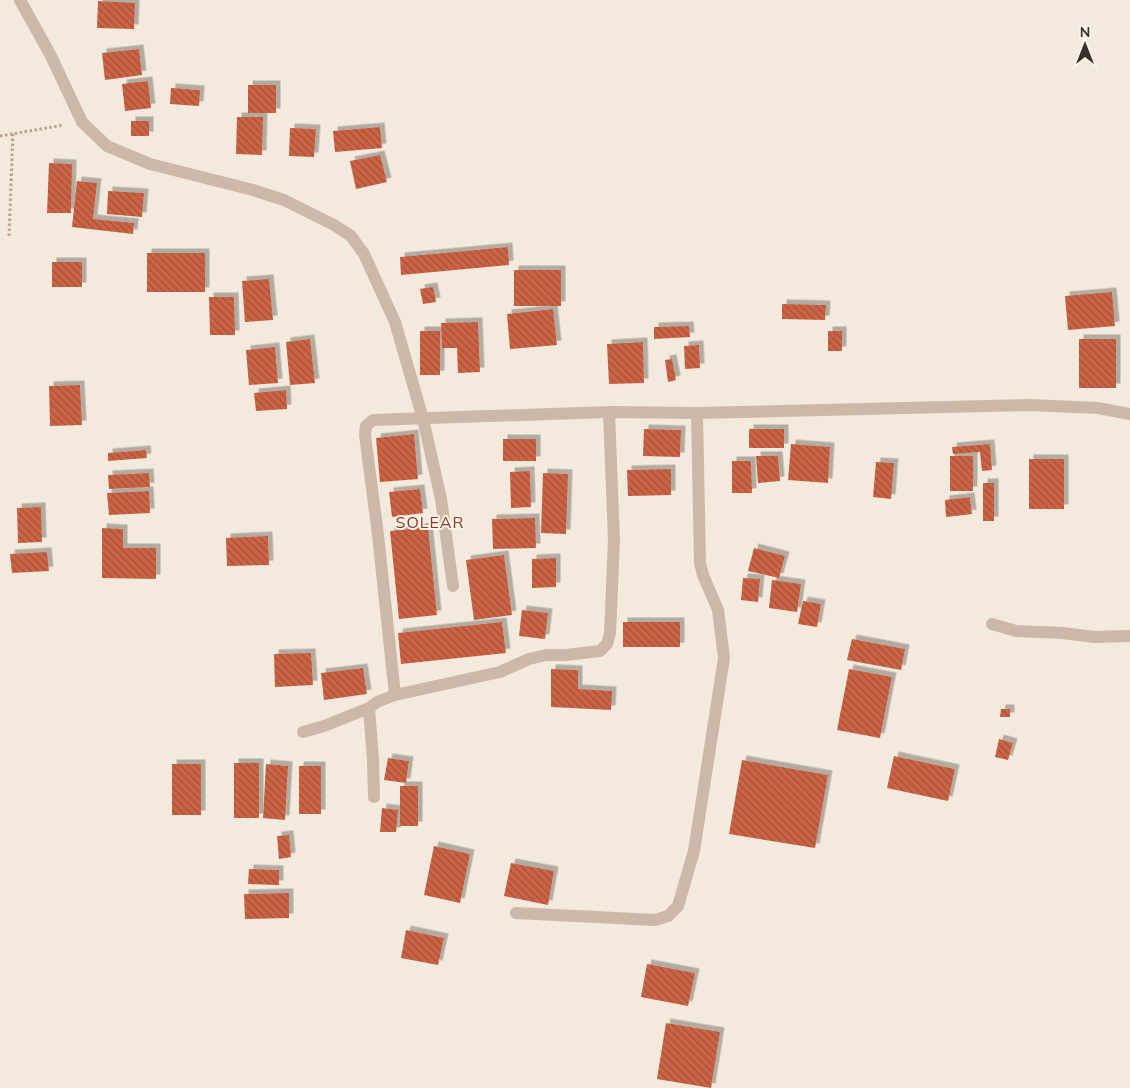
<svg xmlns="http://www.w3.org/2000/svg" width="1130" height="1088" font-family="Mulish,sans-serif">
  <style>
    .building { fill: url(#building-back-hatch); filter: url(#shadow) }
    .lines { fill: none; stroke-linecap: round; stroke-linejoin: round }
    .path { stroke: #b8a292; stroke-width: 3; stroke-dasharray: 2.5 2.5; stroke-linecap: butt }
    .street { stroke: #ccb8a8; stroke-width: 12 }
    .labels { text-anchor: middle; stroke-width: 4; stroke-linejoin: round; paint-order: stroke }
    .quarter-label { font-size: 16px; letter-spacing: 1px; fill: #8c371e; stroke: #fbf3ea }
  </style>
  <defs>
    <pattern id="building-back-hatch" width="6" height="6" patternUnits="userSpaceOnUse" patternTransform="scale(1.25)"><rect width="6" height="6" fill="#cb6344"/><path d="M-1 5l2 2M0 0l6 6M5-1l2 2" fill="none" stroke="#a65239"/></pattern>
    <filter id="shadow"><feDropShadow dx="4.5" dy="-4.5" stdDeviation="0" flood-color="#0004"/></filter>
  </defs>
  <rect width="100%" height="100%" fill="#f3e9dd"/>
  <path class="building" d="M98 1 135 3 134 29 97 28Z
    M139 49 142 75 105 80 102 53Z
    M148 81 151 108 125 111 122 84Z
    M248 85H276V113H248Z
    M171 88 200 90 199 106 170 104Z
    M237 117H263L262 155 236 154Z
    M131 121H149V136H131Z
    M380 127 382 148 335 152 333 131Z
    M290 128 316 129 314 157 289 156Z
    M380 155 387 182 356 189 350 161Z
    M49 163 72 164 71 213H47Z
    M77 181 97 183 93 219 134 223 133 234 72 227Z
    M108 191 144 193 142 217 107 214Z
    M508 247 509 265 401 275 400 257Z
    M147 253H205V292H147Z
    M52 262H82V287H52Z
    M514 270H561V306H514Z
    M269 279 273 320 245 322 242 281Z
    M433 287 436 302 423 304 420 289Z
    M1112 292 1115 326 1068 330 1065 296Z
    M209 297H234L235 335H210Z
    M782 304 826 305 825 320 782 319Z
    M553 309 557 345 510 349 507 314Z
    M478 322 480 372 458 373 457 348H442L441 323Z
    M689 326 690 337 654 339V327Z
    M420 331H440V375H420Z
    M828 331H842V351H828Z
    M310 339 315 383 290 385 286 342Z
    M1079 339H1116V388H1079Z
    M643 342 644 383 609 384 607 344Z
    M699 345 700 368 685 369 684 346Z
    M275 347 278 383 249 385 246 350Z
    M672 359 676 380 668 382 665 360Z
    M80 385 82 425 50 426 49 386Z
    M286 390 287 409 256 411 254 393Z
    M644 429 681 430 680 457 643 456Z
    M749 429H784V448H749Z
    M414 434 418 479 380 482 376 438Z
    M503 439H536V461H503Z
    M791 444 830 447 828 483 788 480Z
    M990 444 992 470 982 471 980 452 953 454 952 447Z
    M146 450 147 458 108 461V453Z
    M756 456H778L780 481 758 483Z
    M950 456H973V491H950Z
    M1029 459H1064V509H1029Z
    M732 461H751L752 493H732Z
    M876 462 894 463 891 499 873 497Z
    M671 469V495L628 496 627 470Z
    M530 471 531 507 511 508 510 472Z
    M149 473 150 487 109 489 108 475Z
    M543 473 568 474 566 534 541 533Z
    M983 483H994V521H983Z
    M420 489 423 513 392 517 389 492Z
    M149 491 150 513 109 515 107 493Z
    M970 497 972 514 946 517 945 500Z
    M41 507 42 542 18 543 17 508Z
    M535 518 536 548 493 549 492 519Z
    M428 527 437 615 399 619 390 531Z
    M102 528 123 529V548H156V579L102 578Z
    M268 536 269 565 227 566 226 538Z
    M754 548 785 556 779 578 748 571Z
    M47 552 49 571 12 573 10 554Z
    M504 555 512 615 474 620 466 560Z
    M556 558V587L532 588V559Z
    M743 578 760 579 758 602 741 600Z
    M772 580 801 584 797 612 769 608Z
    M803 601 821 604 817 627 798 624Z
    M522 610 548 613 545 639 519 636Z
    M502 622 506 653 401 664 398 633Z
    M623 622H680V647H623Z
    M852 639 905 649 901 670 847 660Z
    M311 653 313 685 275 687 274 654Z
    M363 668 367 694 324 700 321 673Z
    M551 669 578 670V689L612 691 611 710 551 707Z
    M849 669 892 677 880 738 837 730Z
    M1001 709H1010V717H1000Z
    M999 739 1013 743 1008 760 995 757Z
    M894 756 955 769 948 801 887 788Z
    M388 758 409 761 406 783 384 780Z
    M742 760 828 775 815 848 729 834Z
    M234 763H259V818H234Z
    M172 764H201V815H172Z
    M266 764 288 766 285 820 263 818Z
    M299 766H321V814H299Z
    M400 786H418V826H400Z
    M382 808 398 810 396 832H380Z
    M289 835 291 857 279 859 277 836Z
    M434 846 470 854 460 903 424 895Z
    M511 863 554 871 548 905 504 896Z
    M249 869 279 870V885L248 884Z
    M289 893V918L245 919 244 894Z
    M406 930 444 938 438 965 401 958Z
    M647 964 695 973 688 1006 641 997Z
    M666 1023 720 1032 711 1088 657 1079Z"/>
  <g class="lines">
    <path class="path" d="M0 136 64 125
      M9 236 13 132"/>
    <path class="street" d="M20 0 51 56 82 122 107 146 150 164 253 190 284 200 334 225 351 236 364 254 395 322 423 419 441 499 453 586
      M992 624 1016 631 1063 633 1094 637 1130 636
      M395 695 378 535 365 435 366 426 373 420 609 412 697 413 1030 405 1098 408 1130 414
      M369 708 373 759 374 797
      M303 732 324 726 369 708 377 702 395 695 500 672 529 659 546 655H566L600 651 607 644 610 633 614 540 609 412
      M516 913 655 920 668 916 678 906 694 851 724 658 718 610 703 575 700 563 697 413"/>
  </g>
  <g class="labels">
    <g class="quarter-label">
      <text x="430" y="528">SOLEAR</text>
    </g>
  </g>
  <g transform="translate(1085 45)" stroke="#fbf3ea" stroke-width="4" paint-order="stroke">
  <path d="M0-4L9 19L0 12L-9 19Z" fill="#392e29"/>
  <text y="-8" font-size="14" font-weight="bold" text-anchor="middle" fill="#392e29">N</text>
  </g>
</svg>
